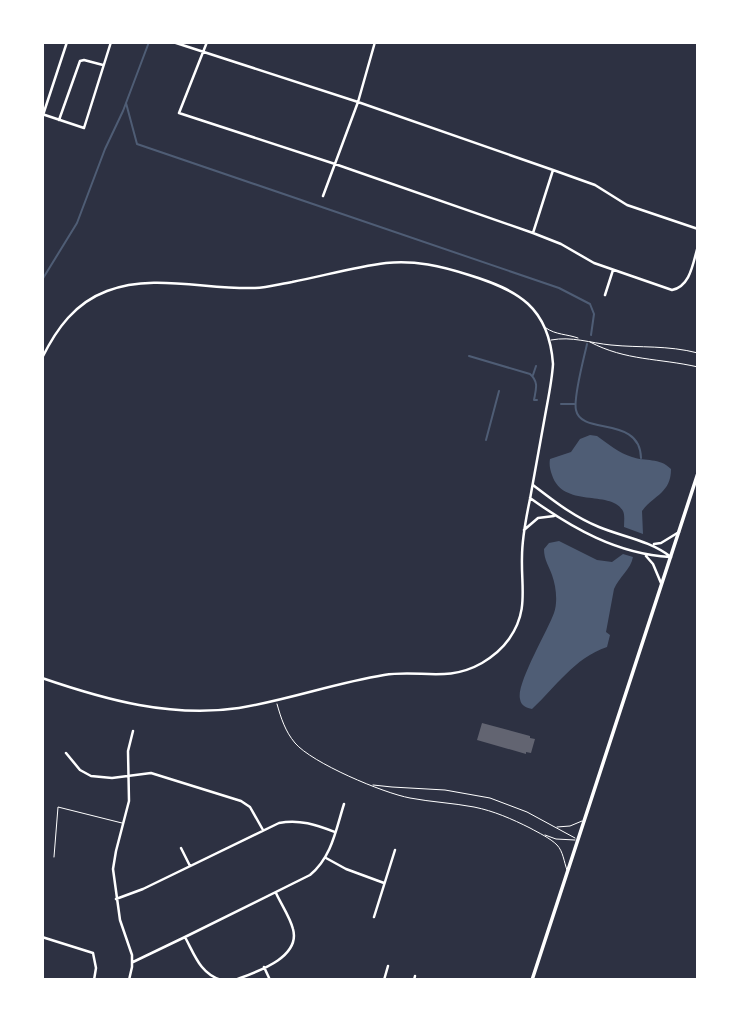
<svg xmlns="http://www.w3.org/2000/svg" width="740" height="1022" font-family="Figtree,sans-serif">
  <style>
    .water { fill: #4f5d75 }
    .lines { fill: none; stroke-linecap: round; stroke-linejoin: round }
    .stream { stroke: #4f5d75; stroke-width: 2 }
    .building { fill: #626471 }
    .service { stroke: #fff; stroke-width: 1 }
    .minor { stroke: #fff; stroke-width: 2.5 }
    .primary { stroke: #fff; stroke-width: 3.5 }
  </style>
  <rect width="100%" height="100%" fill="#2d3142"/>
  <path class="water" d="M590 435 597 436C608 444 619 453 632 457 646 462 659 457 671 469 671 493 654 495 642 511L643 534 624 527C624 522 625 515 623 511 611 489 563 509 552 475 550 469 549 465 550 459L571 452 580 439Z
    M559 541 597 560 612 562 623 554 633 557C631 569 619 577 614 589L606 632 610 635 607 647C574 658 556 687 532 709 527 708 521 706 520 699 516 684 548 630 554 613 558 602 556 586 552 575 549 566 544 560 544 549L549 543Z"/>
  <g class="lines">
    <path class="stream" d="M126 103 137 144 559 288 590 304 594 314 591 335
      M42 280 77 223 105 149 123 111 149 42
      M587 344C584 358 573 398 576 410 581 436 640 415 641 458
      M469 356 530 374C539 382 536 389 534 400H537
      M533 375 536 366
      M561 404H574
      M486 440 499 391"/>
  </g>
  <path class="building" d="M482 723 530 736V738L535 739 531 753 526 752V754L477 740Z"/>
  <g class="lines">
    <path class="service" d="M546 328C556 335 567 334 578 338
      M551 340C572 336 590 343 611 345 641 348 667 345 698 353
      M590 342C626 361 659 358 698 367
      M277 704C281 718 285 731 295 743 312 763 383 793 410 798 431 802 453 803 474 807 494 811 512 819 530 828 539 833 550 838 557 845 563 851 564 862 567 870
      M373 785 392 787 445 790 490 798 527 812 575 838
      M557 827 570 826 582 821
      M545 835 556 839 575 840
      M54 857 58 807 122 823"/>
    <path class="minor" d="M173 42 358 102 553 170 595 185 627 205 698 229
      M207 42 179 113 335 164 533 233 561 244 594 263 672 290C691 286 693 262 698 246
      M42 114 84 128 111 42
      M43 115 67 42
      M59 120 80 61 84 60 103 65
      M323 196 358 102 375 42
      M533 233 553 170
      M605 295 613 270
      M42 358C57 328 75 303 107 291 153 273 207 290 255 288 267 288 280 284 292 282 323 276 354 267 386 263 415 260 441 266 469 275 518 290 549 307 553 364 552 381 548 399 545 416 540 444 535 472 530 499 526 518 522 537 522 557 521 588 529 611 509 639 502 649 492 657 482 663 447 683 420 669 384 675 335 683 288 700 239 708 171 718 106 700 42 678
      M533 485C554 501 574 517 599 527 623 537 649 540 671 557
      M530 498C572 528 617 554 670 557
      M524 530 538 518 554 516
      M654 544 661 543 679 532
      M646 556 653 564 661 583
      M66 753 80 770 91 776 112 778 151 773 241 801 250 807 263 830
      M181 848 190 866
      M326 858 346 869 384 883
      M116 899 143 889 279 823C300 819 316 825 335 832
      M374 917 395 850
      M42 937 93 953 96 968 94 980
      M186 939C195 956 201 974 221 980
      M133 962 185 937 310 875C332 857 336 829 344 804
      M264 967 270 980
      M129 980 132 967V955L120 920 113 869 116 851 129 801 128 751 133 731
      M235 980C256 972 301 958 293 929 290 917 281 904 276 893
      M384 980 388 966
      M414 980 415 976"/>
    <path class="primary" d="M532 980 698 473"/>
  </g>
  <rect width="740" height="1022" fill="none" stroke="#ffffff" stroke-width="88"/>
</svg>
